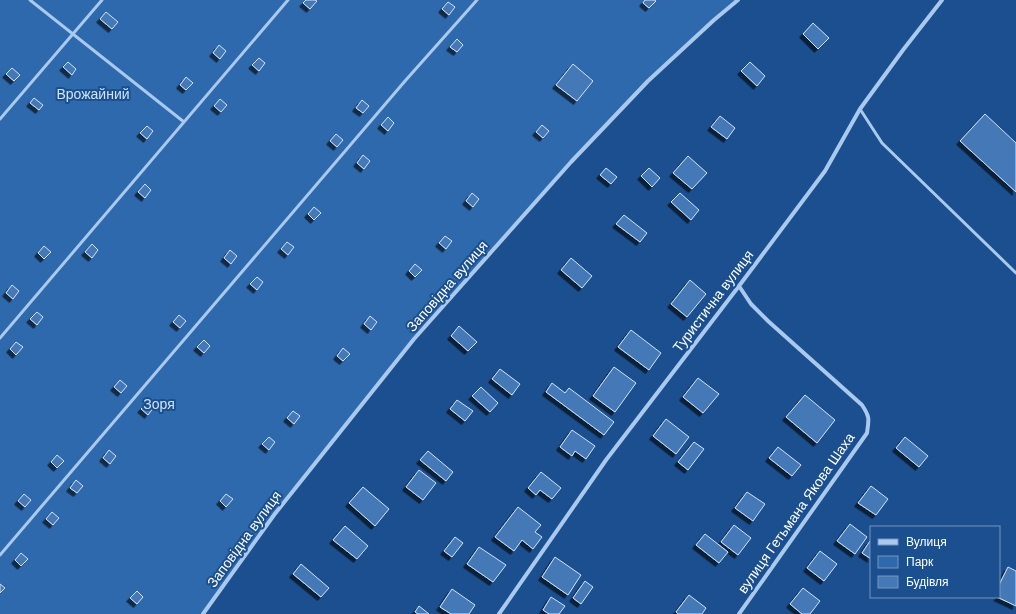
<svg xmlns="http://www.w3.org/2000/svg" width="1016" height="614" font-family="Arial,sans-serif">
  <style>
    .green { fill: #2e69ad }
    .building { fill: #4478b7; stroke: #cfe3fa; filter: url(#shadow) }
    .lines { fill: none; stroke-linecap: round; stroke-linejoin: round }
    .lane { stroke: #a9c9ee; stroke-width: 3 }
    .street { stroke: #a9c9ee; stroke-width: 4 }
    .labels { text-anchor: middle; stroke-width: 4; stroke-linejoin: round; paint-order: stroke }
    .park-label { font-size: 14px; fill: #cfe3fa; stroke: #1b4f8f }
    .street-label { font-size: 14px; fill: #fff; stroke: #1b4f8f }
  </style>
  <defs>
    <filter id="shadow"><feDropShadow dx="-3.5" dy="3.5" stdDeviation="0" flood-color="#0009"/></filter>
  </defs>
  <rect width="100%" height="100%" fill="#1b4f8f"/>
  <path class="green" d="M0 0H738L648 81 571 162 414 339 274 515 203 614H0Z"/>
  <path class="building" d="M306 0H315L317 1 310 9 303 3Z
    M645 0H654L656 1 649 8 643 3Z
    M448 2 455 7 449 15 442 9Z
    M106 12 118 22 112 29 100 19Z
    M813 23 829 38 818 49 803 34Z
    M457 39 463 45 457 52 450 47Z
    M219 45 226 51 220 59 213 53Z
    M259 58 265 63 259 71 252 65Z
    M68 62 76 69 72 75 63 67Z
    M750 62 765 76 757 86 741 71Z
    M573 64 593 81 577 101 556 85Z
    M12 68 20 75 14 81 6 74Z
    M186 77 193 83 186 90 180 85Z
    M34 98 43 105 39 110 30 103Z
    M220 99 227 105 221 112 214 106Z
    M362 100 369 106 363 113 356 108Z
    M985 114 1016 143V192L960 141Z
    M720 116 735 128 727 139 711 127Z
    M388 117 394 123 388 131 381 125Z
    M542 125 549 131 543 138 536 132Z
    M147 126 153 131 147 139 140 133Z
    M336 134 343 140 337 147 330 141Z
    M363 155 370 161 364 169 357 163Z
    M688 156 707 173 692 189 673 173Z
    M606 168 617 177 611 184 600 175Z
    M649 168 660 178 652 187 641 176Z
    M145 184 151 190 145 198 138 192Z
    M472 193 479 199 473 207 466 201Z
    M680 193 699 210 691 220 671 202Z
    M314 207 321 213 314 220 308 214Z
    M624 215 647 233 640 242 616 224Z
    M445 236 452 241 446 249 439 243Z
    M287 242 294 247 288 255 281 249Z
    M92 244 98 250 92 258 85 252Z
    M44 246 51 252 44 259 38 253Z
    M230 250 237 256 231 264 224 258Z
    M571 258 592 276 582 288 561 270Z
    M415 264 422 270 415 277 409 271Z
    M257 277 263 282 257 290 250 284Z
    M690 280 706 294 687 317 671 304Z
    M12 285 19 291 13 299 6 293Z
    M37 312 43 317 37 325 30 319Z
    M179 315 186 321 180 328 173 322Z
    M370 316 377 322 371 330 364 324Z
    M459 326 477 342 468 351 451 336Z
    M631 330 661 353 649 370 618 347Z
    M204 340 210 346 204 353 197 347Z
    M16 342 23 347 16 355 10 349Z
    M343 348 350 354 343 361 337 356Z
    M614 367 636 383 615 412 593 396Z
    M500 369 520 384 512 395 492 379Z
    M698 378 719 394 703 413 683 397Z
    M120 380 127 386 121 393 114 387Z
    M552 383 565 393 569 388 614 422 604 435 546 392Z
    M481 387 498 403 490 412 472 396Z
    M805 395 835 420 817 443 786 417Z
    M457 400 473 411 465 421 450 409Z
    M148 402 154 407 148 415 141 409Z
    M293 411 300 416 294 424 287 418Z
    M666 419 689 437 676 454 653 436Z
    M572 430 595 446 586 459 575 451 572 456 560 447Z
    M269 437 275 442 269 450 262 444Z
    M905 437 928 456 919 467 896 448Z
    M694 442 704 449 688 470 678 462Z
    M778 447 801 465 792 476 769 458Z
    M109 450 116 456 110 464 103 458Z
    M428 451 453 472 446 481 420 460Z
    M57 455 64 461 57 468 51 462Z
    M419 470 436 483 423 500 406 487Z
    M541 472 561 488 552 499 540 490 536 495 528 488Z
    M76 480 83 486 77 493 70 488Z
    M871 486 888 499 876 515 858 503Z
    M363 487 389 509 375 526 349 503Z
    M747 492 765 504 753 521 735 508Z
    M24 494 31 500 25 507 18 501Z
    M226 494 233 499 226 507 220 501Z
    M518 507 541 525 535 532 542 537 533 549 522 540 514 551 495 537Z
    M52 512 59 518 53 525 46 519Z
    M850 524 867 537 855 554 837 541Z
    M734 525 751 538 738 555 721 542Z
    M345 526 368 546 357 559 333 540Z
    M705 534 728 552 719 563 696 545Z
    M455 537 463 543 452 557 444 551Z
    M870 541 871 542V559L862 553Z
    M479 547 506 565 493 582 467 564Z
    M820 551 837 564 824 581 807 568Z
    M21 553 28 559 21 566 15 560Z
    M555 557 581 575 568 595 542 577Z
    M301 564 329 588 321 597 293 574Z
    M1008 567 1016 571V606L997 597H999V585Z
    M585 581 593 587 581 604 573 598Z
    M0 584 5 588 0 593Z
    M803 588 820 601 810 614H802L790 604Z
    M452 589 475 605 469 614H451L440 607Z
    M137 591 143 597 137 604 130 598Z
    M689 595 706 608 702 614H678L676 612Z
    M551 597 565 606 559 614H549L543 610Z
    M419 606 429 614H418L415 612Z"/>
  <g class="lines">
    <path class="lane" d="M30 0 184 122
      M860 109 882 143 1016 273
      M0 119 102 0
      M0 338 288 0
      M0 555 405 81 477 0"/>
    <path class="street" d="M203 614 274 515 414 339 571 162 648 81 714 20 738 0
      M499 614 606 460 739 286 825 171 860 109 903 50 942 0
      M739 614 867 433C869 419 870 417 862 405L768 321 751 304 739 286"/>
  </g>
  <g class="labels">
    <g class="park-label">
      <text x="93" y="99">Врожайний</text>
      <text x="159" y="409">Зоря</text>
    </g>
    <g class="street-label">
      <text transform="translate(447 286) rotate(-49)" y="5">Заповідна вулиця</text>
      <text transform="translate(713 301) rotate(-53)" y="5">Туристична вулиця</text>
      <text transform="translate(796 513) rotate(-55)" y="5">вулиця Гетьмана Якова Шаха</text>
      <text transform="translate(244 539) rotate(-54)" y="5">Заповідна вулиця</text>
    </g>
  </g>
  <rect x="870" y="526" width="130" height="72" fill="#1b4f8f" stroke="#7695bc"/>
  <rect x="878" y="539" width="20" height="6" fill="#a9c9ee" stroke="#7695bc"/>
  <text x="906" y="546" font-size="12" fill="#ffffff">Вулиця</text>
  <rect x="878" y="556" width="20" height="12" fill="#2e69ad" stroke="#7695bc"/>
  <text x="906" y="566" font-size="12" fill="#ffffff">Парк</text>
  <rect x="878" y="576" width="20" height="12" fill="#4478b7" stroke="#7695bc"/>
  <text x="906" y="586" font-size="12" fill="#ffffff">Будівля</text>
</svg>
